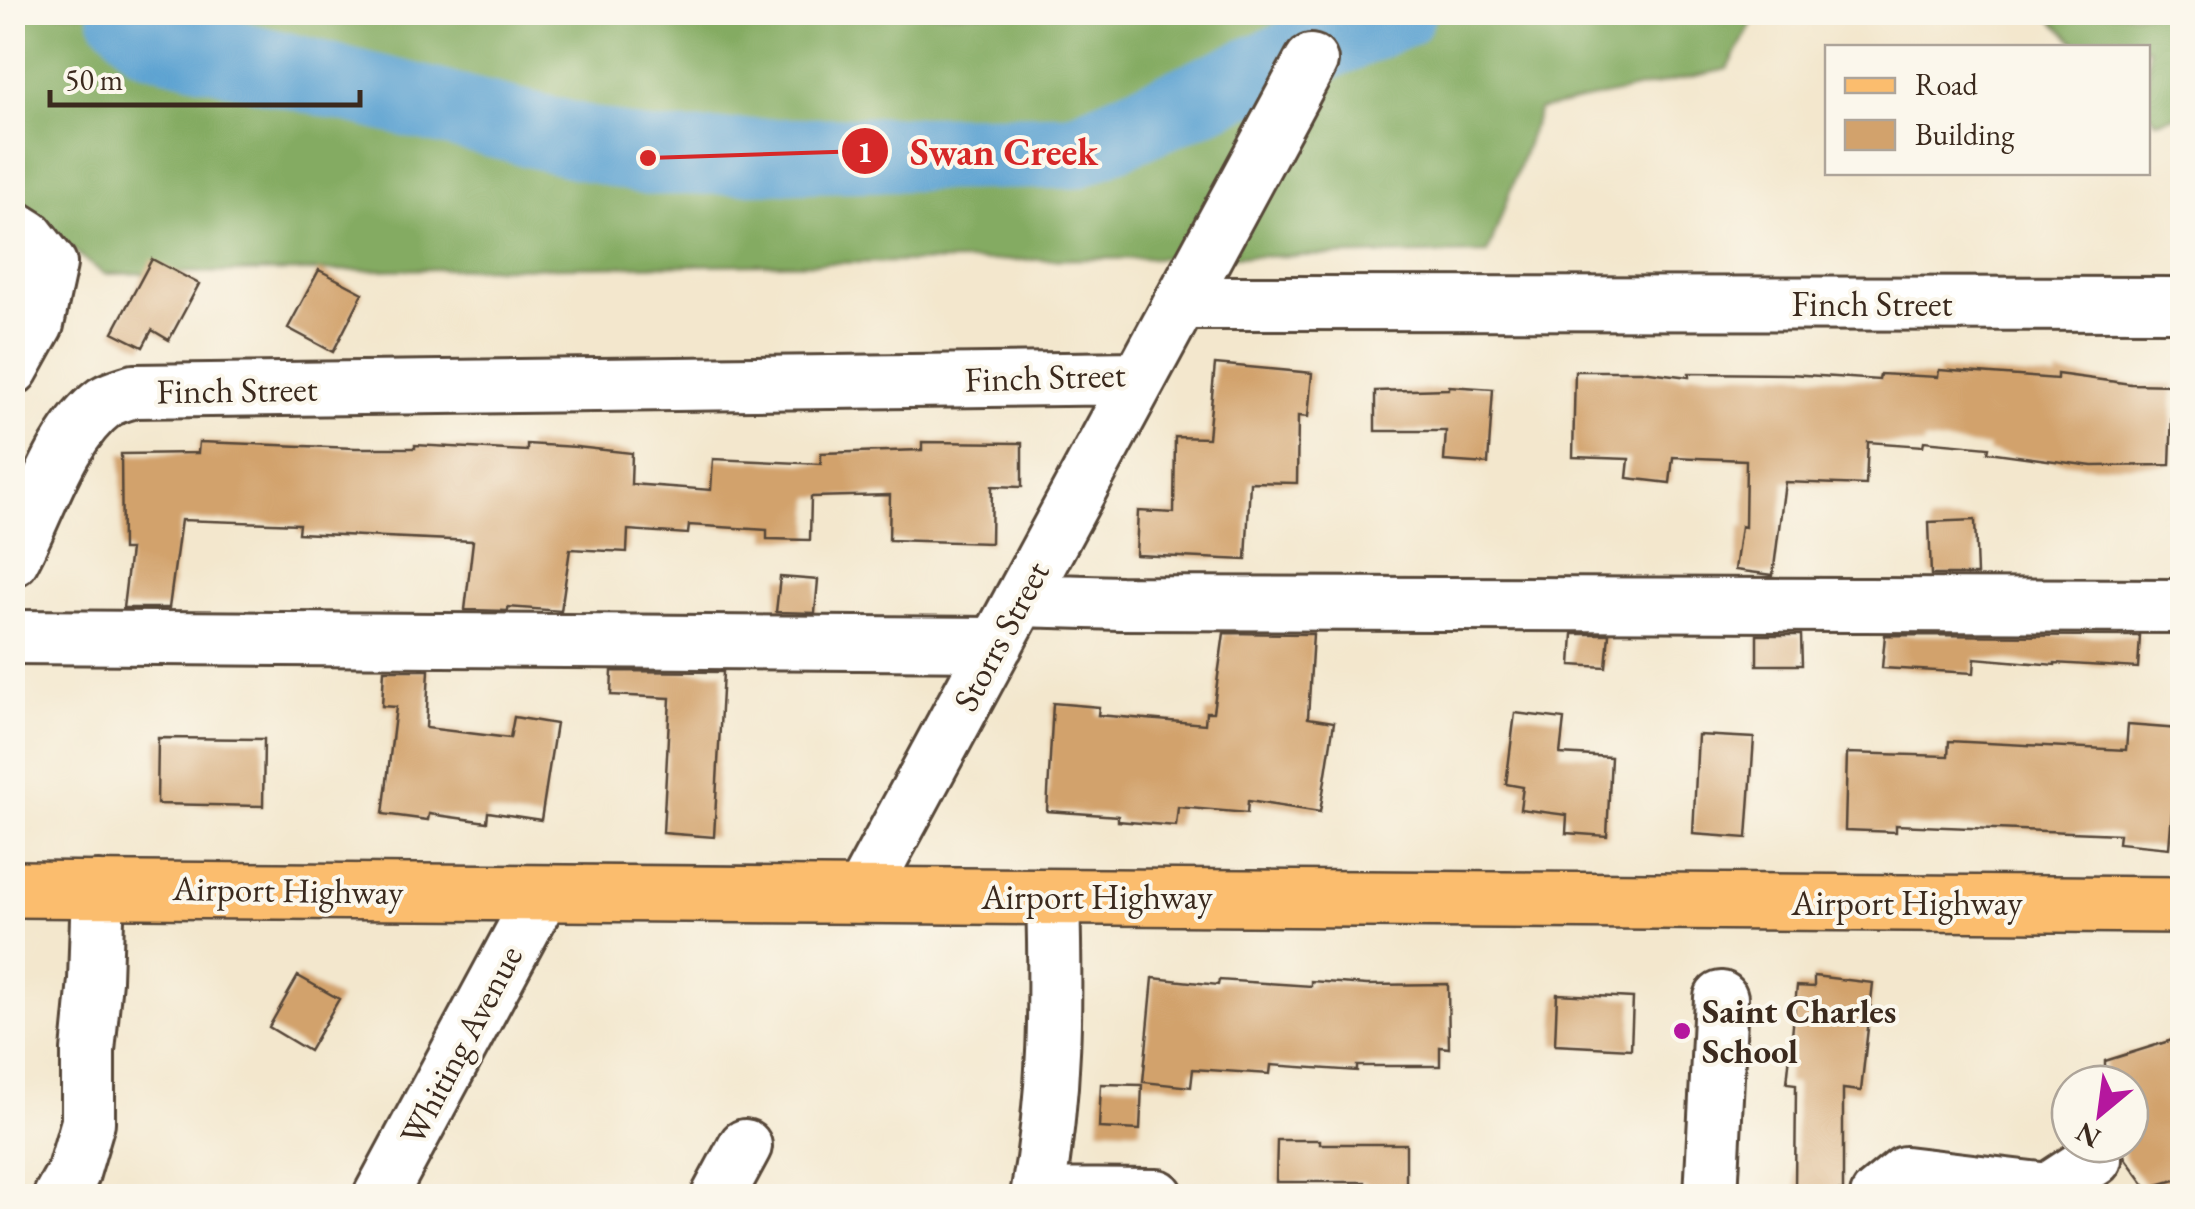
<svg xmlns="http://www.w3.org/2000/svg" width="2195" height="1209" font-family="'EB Garamond',serif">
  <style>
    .forest { fill: #84ab62; stroke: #606a40; stroke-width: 2.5 }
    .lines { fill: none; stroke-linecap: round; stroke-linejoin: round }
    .river { stroke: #5ba2d1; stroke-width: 75 }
    .building { fill: #d2a26c }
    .minor-casing { stroke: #574638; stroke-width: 58 }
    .major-casing { stroke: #574638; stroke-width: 60 }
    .minor { stroke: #fff; stroke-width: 52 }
    .major { stroke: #fbbd6e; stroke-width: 55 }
    .poi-dot { fill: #b5179e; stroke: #fbf7ec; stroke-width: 4 }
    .labels { text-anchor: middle; stroke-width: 8; stroke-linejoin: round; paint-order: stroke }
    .street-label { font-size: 35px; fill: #3b2a1e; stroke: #fbf7ec }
    .poi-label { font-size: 35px; font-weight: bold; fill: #3b2a1e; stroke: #fbf7ec; text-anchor: start }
    .leader { fill: none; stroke: #d62828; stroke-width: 4 }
    .callout-dot { fill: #d62828; stroke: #fbf7ec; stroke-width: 4 }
    .mark-label { font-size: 30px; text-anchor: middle; font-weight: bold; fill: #fff }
    .callout-label { font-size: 38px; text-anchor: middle; font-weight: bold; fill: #d62828; stroke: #fbf7ec; stroke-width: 8; stroke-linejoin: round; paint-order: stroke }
  </style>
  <rect width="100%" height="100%" fill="#fbf7ec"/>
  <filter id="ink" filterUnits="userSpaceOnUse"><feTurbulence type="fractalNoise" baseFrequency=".01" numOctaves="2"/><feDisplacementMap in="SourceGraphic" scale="20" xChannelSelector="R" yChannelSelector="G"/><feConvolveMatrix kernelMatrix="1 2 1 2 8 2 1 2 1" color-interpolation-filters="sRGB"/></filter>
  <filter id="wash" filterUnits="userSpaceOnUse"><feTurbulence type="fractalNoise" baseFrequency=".0048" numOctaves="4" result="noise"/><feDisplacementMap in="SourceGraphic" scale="40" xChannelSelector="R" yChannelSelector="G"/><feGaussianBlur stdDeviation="2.25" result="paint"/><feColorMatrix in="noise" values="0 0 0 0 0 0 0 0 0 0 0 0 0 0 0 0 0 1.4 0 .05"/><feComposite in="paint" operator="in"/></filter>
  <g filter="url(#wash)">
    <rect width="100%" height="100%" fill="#f3e7cd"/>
    <path class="forest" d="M12 13H1757L1728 69 1539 110 1488 253 104 274 13 204Z
      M2044 13H2182V115L2156 121 2148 112V48L2080 47Z"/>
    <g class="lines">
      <path class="river" d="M125 12 150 37 648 158 1074 151 1398 12"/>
    </g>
    <g id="blocks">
      <path class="building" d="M152 259 199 284 169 340 152 330 143 347 113 332Z
        M319 270 363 293 333 352 288 328Z
        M1215 364 1312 373 1308 417 1298 416 1297 483 1250 482 1246 560 1136 555 1138 511 1174 513 1175 437 1208 438Z
        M1939 370 2057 379V374L2131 384 2173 385 2170 465 2092 466 1988 452 1989 447 1924 441 1923 446 1868 442 1866 485 1785 482 1773 575 1735 570 1741 526 1745 527 1746 460 1673 457 1670 483 1627 478 1629 459 1573 457 1575 371H1641L1689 377V373L1790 374 1879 380 1880 374 1938 377Z
        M1449 386 1493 389 1488 464 1444 461 1446 431H1375V391L1449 389Z
        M199 442 356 448H415V445L527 451V444L577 447 632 453 631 484 711 490 713 459 821 464V453L922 450V442L1022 443V487L992 486 991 543 889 540 890 495 811 497 810 540 767 539V530L689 525 688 534 628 530 627 552 570 549 561 611 508 607V611L465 610 473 541 298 533 299 524 181 520 169 608H123L130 550H122L121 454 198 453Z
        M1975 520 1977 575H1931L1929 522Z
        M780 577 818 580 815 613 776 612Z
        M1224 633 1313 634 1308 718 1334 722 1320 812 1248 801 1247 813 1178 807 1176 826 1118 821V816L1047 811 1053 703 1099 707 1098 715 1205 724 1206 712H1213Z
        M1573 634H1609L1606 667 1571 665Z
        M1757 635H1801L1802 665H1757Z
        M1885 635 2140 636 2138 668 2055 663V665L1975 658 1974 673 1882 668Z
        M384 670H429L426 728 510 738 514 717 556 724 541 820 488 812 487 822 429 814 428 820 383 814 396 707 382 706Z
        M612 671 723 672 714 837 663 833 670 698 611 695Z
        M1515 713 1564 719 1560 754 1611 757 1607 836 1566 833 1567 815 1520 809 1523 787 1506 784Z
        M2128 725 2179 729 2169 848 2118 843 2119 834 1896 825V832L1845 830 1847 753 1948 756 1949 741 2126 750Z
        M1698 735 1754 738 1747 838 1693 834Z
        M158 738 264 739 263 806 157 804Z
        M298 976 339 999 309 1051 269 1027Z
        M1814 976 1873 983 1861 1091 1843 1089V1191H1795L1796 1084 1787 1083 1797 986 1814 987Z
        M1153 978 1218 985 1219 980 1311 986V981L1367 985 1448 984 1449 1048 1440 1047V1066H1357V1071L1271 1065 1270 1074 1193 1069 1191 1087 1143 1082Z
        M1557 994 1633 998 1631 1049 1555 1045Z
        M2182 1037V1178L2147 1188 2125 1158 2121 1144H2130V1084H2105V1061Z
        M1101 1084 1142 1085 1140 1130 1099 1128Z
        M1277 1140H1320V1144H1406V1188H1365V1182H1276Z"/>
    </g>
  </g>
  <g filter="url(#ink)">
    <use href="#blocks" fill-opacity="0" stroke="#574638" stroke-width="2.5"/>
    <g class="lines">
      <g class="minor-casing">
        <path id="minor" d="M12 226 28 236 50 264 37 324 12 369
          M1180 303 2182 304
          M12 560C39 512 59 436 105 402 113 397 125 394 134 391L1140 378
          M1020 600 1120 603 2182 606
          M12 637 997 644
          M861 895 1311 61
          M1037 1195 1157 1196
          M60 1196 73 1173 88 1122V1051L95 980 98 888
          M380 1196 543 893
          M718 1196 745 1146
          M1037 1196C1056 1094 1056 1001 1053 897
          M1711 1196 1721 998
          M1877 1196 1905 1173 2048 1190 2095 1159"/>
      </g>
      <g class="major-casing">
        <path id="major" d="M12 889 2182 905"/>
      </g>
      <use href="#minor" class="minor"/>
      <use href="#major" class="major"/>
    </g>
  </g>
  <circle class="poi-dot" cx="1682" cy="1031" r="10"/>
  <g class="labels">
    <g class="street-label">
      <text x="1872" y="316">Finch Street</text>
      <text transform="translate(1045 377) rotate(-2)" y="12">Finch Street</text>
      <text transform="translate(237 390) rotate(-1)" y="12">Finch Street</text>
      <text transform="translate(1001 636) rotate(-62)" y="12">Storrs Street</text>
      <text transform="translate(288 890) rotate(1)" y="12">Airport Highway</text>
      <text x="1097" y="909">Airport Highway</text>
      <text x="1907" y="915">Airport Highway</text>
      <text transform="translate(461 1045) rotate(-62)" y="12">Whiting Avenue</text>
    </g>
    <g class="poi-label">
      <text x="1702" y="1023">Saint Charles<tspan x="1702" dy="40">School</tspan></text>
    </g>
  </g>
  <path class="leader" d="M648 158L865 151"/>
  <g class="callout-dot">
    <circle cx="648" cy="158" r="10"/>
    <circle cx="865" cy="151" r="25"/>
  </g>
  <g class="mark-label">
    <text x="865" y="162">1</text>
  </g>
  <g class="callout-label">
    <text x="1004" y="165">Swan Creek</text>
  </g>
  <rect width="2195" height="1209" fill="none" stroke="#fbf7ec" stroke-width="50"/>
  <rect x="1825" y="45" width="325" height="130" fill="#fbf7ec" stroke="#aea59a" stroke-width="2.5"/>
  <rect x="1845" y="78" width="50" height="15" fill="#fbbd6e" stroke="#aea59a" stroke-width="2.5"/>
  <text x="1915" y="95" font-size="30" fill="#3b2a1e">Road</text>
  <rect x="1845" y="120" width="50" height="30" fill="#d2a26c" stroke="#aea59a" stroke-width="2.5"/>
  <text x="1915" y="145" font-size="30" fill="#3b2a1e">Building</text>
  <g transform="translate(2100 1114) rotate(209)"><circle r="48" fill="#fbf7ec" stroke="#aea59a" stroke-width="2.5"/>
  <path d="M0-8L18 38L0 25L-18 38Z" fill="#b5179e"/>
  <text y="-15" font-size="28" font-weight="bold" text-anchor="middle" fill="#3b2a1e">N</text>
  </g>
  <path d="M50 90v15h310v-15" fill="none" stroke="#3b2a1e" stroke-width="5"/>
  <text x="65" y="90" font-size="30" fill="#3b2a1e" stroke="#fbf7ec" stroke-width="8" paint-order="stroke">50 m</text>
</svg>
